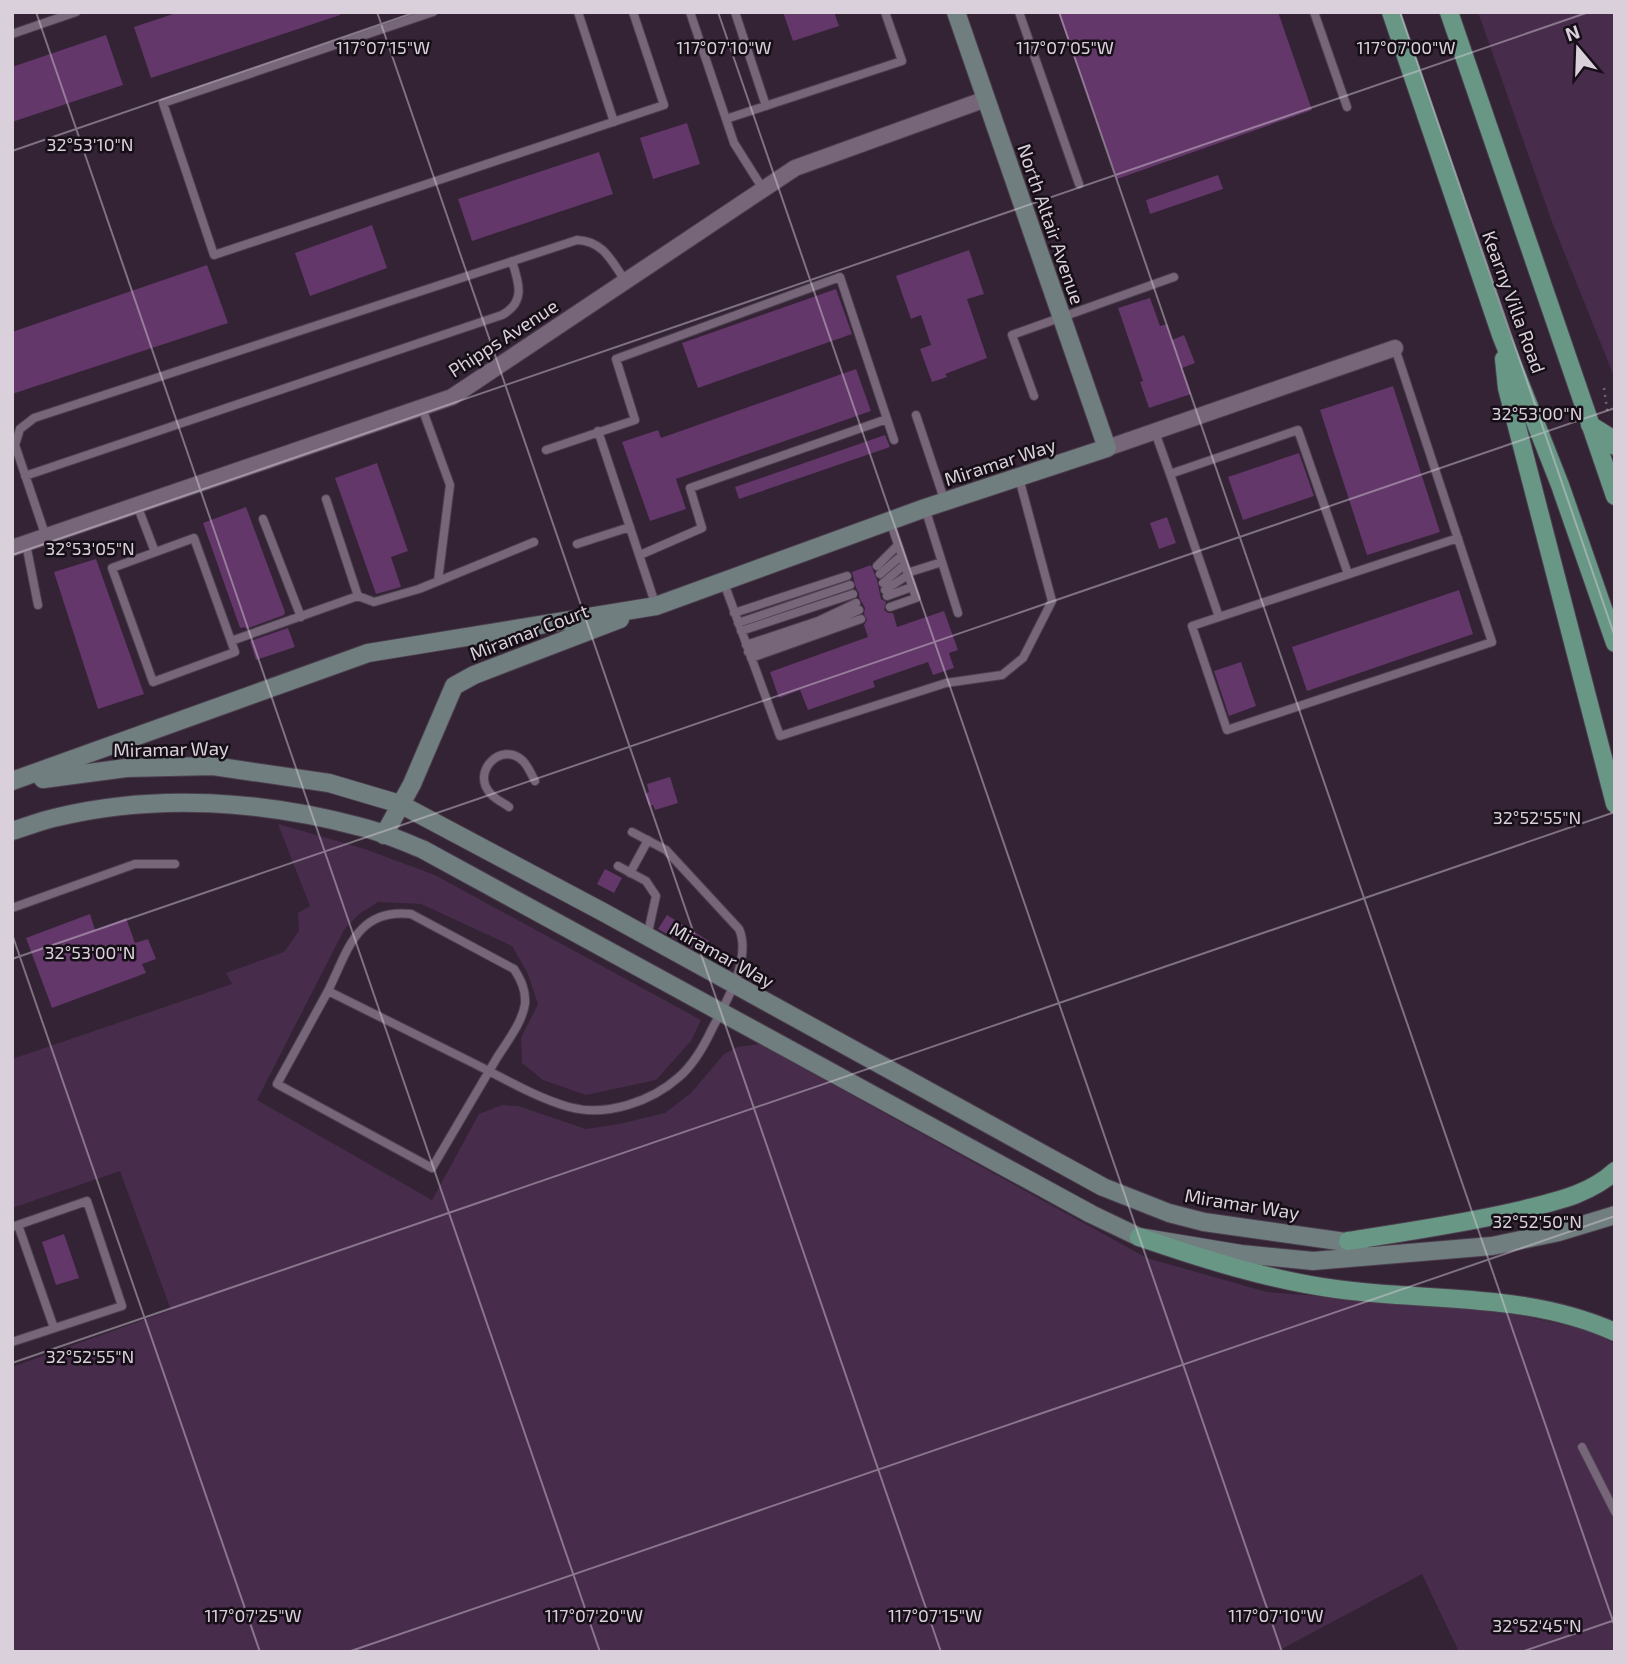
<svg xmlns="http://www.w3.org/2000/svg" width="1627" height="1664" font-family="'Exo 2',sans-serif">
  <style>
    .green { fill: #472c4b }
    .building { fill: #633769 }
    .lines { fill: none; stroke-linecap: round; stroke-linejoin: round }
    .lane-casing { stroke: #4c3f4e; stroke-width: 10 }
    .street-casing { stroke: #4c3f4e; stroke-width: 18 }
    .secondary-casing { stroke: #4c3f4e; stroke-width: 20 }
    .primary-casing { stroke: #4c3f4e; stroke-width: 20 }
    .path { stroke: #716373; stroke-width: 2.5; stroke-dasharray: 2 5; stroke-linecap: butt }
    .lane { stroke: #776579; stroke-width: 8 }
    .street { stroke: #776579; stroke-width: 16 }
    .secondary { stroke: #707e7f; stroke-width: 18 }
    .primary { stroke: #699786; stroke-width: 18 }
    .ticks { fill: none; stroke: #dad0db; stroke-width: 2; stroke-opacity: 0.45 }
    .labels { text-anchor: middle; stroke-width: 5; stroke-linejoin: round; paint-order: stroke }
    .street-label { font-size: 19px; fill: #dad0db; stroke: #160f17 }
    .ticks-label { font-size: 18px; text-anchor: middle; fill: #dad0db; stroke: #160f17; stroke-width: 5; stroke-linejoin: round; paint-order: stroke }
  </style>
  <rect width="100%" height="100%" fill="#332335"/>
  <path class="green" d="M1478 12H1615V379L1552 222Z
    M278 824 365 849 435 875 701 1020 691 1041 656 1080 586 1095 543 1080 522 1063 521 1038 538 1004 528 974 512 946 421 904 378 902 359 914 344 930 257 1100 432 1200 479 1114 502 1105 518 1106 586 1129 619 1124 665 1113 691 1093 724 1054 738 1047 759 1044 1147 1258 1267 1292 1495 1310 1596 1332 1615 1344V1652H1459L1422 1574 1276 1652H12V1367L171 1310 120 1171 12 1208V1059L232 984 226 973 284 952 299 931 298 913 310 906Z"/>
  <path class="building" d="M179 12H340V15L151 78 134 27Z
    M783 12H834L839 26 793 41Z
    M1058 12H1278L1312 110 1117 179Z
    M106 35 123 85 12 122V67Z
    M687 123 700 164 653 179 640 138Z
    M599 152 613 194 472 241 458 199Z
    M1218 175 1223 189 1150 214 1146 200Z
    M372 225 387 268 310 296 295 253Z
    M969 250 984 294 967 299 987 358 945 374 947 377 932 382 920 349 931 345 921 315 911 319 896 276Z
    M207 265 228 323 12 394V332Z
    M836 289 852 334 698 388 682 343Z
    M1150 298 1160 326 1167 324 1172 340 1184 335 1195 363 1182 368 1191 394 1149 408 1140 382 1143 381 1118 308Z
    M856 369 871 411 676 479 686 509 650 521 622 442 658 430 661 438Z
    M1393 386 1440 532 1367 555 1320 410Z
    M885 435 890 447 739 499 735 487Z
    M1299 453 1314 496 1243 520 1228 477Z
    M377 463 408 551 391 557 401 587 376 594 335 478Z
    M246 507 285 612 284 615 246 629 245 627 240 628 203 523Z
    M1167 517 1176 543 1159 549 1150 523Z
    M96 559 144 694 98 709 54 572Z
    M871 565 877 580 881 599 886 602 884 610 888 613H893L897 627 944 611 958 650 949 653 954 668 933 675 928 662 873 681 875 687 808 710 800 690 779 698 770 672 868 637 864 625 867 620 864 614 865 608 859 597V593L856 588 852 572Z
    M1459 590 1473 634 1307 691 1292 647Z
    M288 628 295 647 256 660 250 641Z
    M1241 662 1256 706 1229 716 1214 671Z
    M670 777 678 803 655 810 653 805 649 806 645 794 649 792 647 784Z
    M605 869 622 878 614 893 597 884Z
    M90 914 95 930 126 918 135 943 148 939 156 959 142 964 146 973 52 1008 26 938Z
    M667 915 709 941 701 953 658 929Z
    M64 1234 79 1278 56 1285 42 1242Z"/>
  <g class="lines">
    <g class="lane-casing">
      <path id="lane" d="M433 12 163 103 214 255 664 105 633 12
        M578 12 614 122
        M690 12 734 143 763 189
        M735 12 766 106
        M1019 12 1079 184
        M1314 12 1347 107
        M12 34 76 12
        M726 119 902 61 885 12
        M1395 348 1492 642 1227 730 1192 626 1458 538
        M1034 396 1012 335 1174 277
        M422 408 450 485 438 581
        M916 415 945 502
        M598 431 656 606
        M1155 432 1170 474
        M546 450 635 420 616 359 840 277 894 440
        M25 476 502 315C526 302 519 283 512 261
        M326 499 358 596
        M137 505 155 552
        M925 508 958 613
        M263 519 301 617
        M890 521 916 598 890 607
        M46 537 15 445 20 429 34 418 577 240C604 241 612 262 626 282
        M194 538 235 652 153 682 112 568Z
        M26 544 38 605
        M577 544 630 527
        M640 555 702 528 690 488 887 419
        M877 566 897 546
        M907 573 942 562
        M880 574 901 556
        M724 583 780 736 946 683 1002 675 1023 658 1052 601 1019 478
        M883 583 904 565
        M885 590 908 575
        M887 596 912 587
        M734 613 847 576
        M1219 617 1170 474 1298 430 1348 574
        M738 623 850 585
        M741 631 853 594
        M231 641 358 596 374 602 419 589 534 542
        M746 645 818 621 856 603
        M748 652 821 628 859 610
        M751 658 861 619
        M509 807C504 803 496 800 491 794 470 773 501 740 523 761 528 766 531 774 535 781
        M618 866 646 881 656 896 647 937
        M630 873 648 840
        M12 908 135 864H175
        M328 991C348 950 357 908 411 914L514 969C521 980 526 990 525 1004 522 1024 505 1044 495 1061 474 1097 453 1133 432 1168L277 1084 328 991C375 1014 421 1037 467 1060 500 1076 534 1097 569 1107 606 1117 651 1102 679 1077 693 1065 704 1046 712 1029 726 1003 752 958 739 929L666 850 632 832
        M18 1225 54 1328
        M12 1227 87 1201 122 1306 12 1342
        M1582 1447 1615 1512"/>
    </g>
    <g class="street-casing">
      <path id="street" d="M1107 448 1395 348
        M12 548 452 397 795 168 986 99"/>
    </g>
    <g class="secondary-casing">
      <path id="secondary" d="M43 779 126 768 213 766 329 783 400 804 603 912 1103 1187 1169 1213 1204 1222 1360 1244
        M12 781 368 653 656 606 925 508 1107 448 956 12
        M12 831C28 826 43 820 58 817 157 793 264 801 361 827 382 832 402 841 422 849L1091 1214 1139 1237 1241 1254 1313 1261 1492 1246 1559 1232 1615 1215
        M384 835 412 784 454 686 474 675 620 619"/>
    </g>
    <g class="primary-casing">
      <path id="primary" d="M1391 12 1501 335 1560 485 1615 643
        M1449 12 1615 496
        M1504 359 1507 388 1615 804
        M1590 425 1611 438 1615 446
        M1139 1237C1203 1259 1269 1280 1336 1289 1429 1302 1526 1292 1615 1332
        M1348 1241C1405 1232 1461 1224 1517 1211 1551 1202 1588 1196 1615 1171"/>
    </g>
    <path class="path" d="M1604 388 1608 416"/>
    <use href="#lane" class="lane"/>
    <use href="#street" class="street"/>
    <use href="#secondary" class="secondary"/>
    <use href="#primary" class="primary"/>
  </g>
  <path class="ticks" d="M36 12 600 1652M377 12 941 1652M718 12 1282 1652M1059 12 1615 1627M1400 12 1615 637M12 151 416 12M12 555 1589 12M12 934 260 1652M12 959 1615 408M12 1363 1615 812M348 1652 1615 1216M1521 1652 1615 1620"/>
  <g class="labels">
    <g class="street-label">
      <text transform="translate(1051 224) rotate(71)" y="7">North Altair Avenue</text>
      <text transform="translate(1514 302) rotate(70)" y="7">Kearny Villa Road</text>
      <text transform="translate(503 338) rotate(-33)" y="7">Phipps Avenue</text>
      <text transform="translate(1000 462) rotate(-18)" y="7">Miramar Way</text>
      <text transform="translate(529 632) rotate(-21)" y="7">Miramar Court</text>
      <text transform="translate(171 749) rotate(-1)" y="7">Miramar Way</text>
      <text transform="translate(722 955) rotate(29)" y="7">Miramar Way</text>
      <text transform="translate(1242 1204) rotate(9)" y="7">Miramar Way</text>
    </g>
  </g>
  <g class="ticks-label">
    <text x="1065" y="54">117°07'05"W</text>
    <text x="1406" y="54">117°07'00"W</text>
    <text x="383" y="54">117°07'15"W</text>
    <text x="724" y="54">117°07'10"W</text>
    <text x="90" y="151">32°53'10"N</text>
    <text x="1537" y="420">32°53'00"N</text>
    <text x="90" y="555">32°53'05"N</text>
    <text x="1537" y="824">32°52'55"N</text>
    <text x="90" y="959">32°53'00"N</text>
    <text x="1537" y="1228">32°52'50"N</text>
    <text x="90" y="1363">32°52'55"N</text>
    <text x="253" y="1622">117°07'25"W</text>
    <text x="594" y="1622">117°07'20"W</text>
    <text x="935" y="1622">117°07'15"W</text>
    <text x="1276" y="1622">117°07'10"W</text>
    <text x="1537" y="1632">32°52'45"N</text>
  </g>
  <rect width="1627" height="1664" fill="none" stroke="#dad0db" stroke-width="28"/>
  <g transform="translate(1578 49) rotate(341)" stroke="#160f17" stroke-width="5" paint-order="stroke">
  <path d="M0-5L12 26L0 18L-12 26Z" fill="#dad0db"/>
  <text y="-10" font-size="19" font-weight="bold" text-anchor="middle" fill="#dad0db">N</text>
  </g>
</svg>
